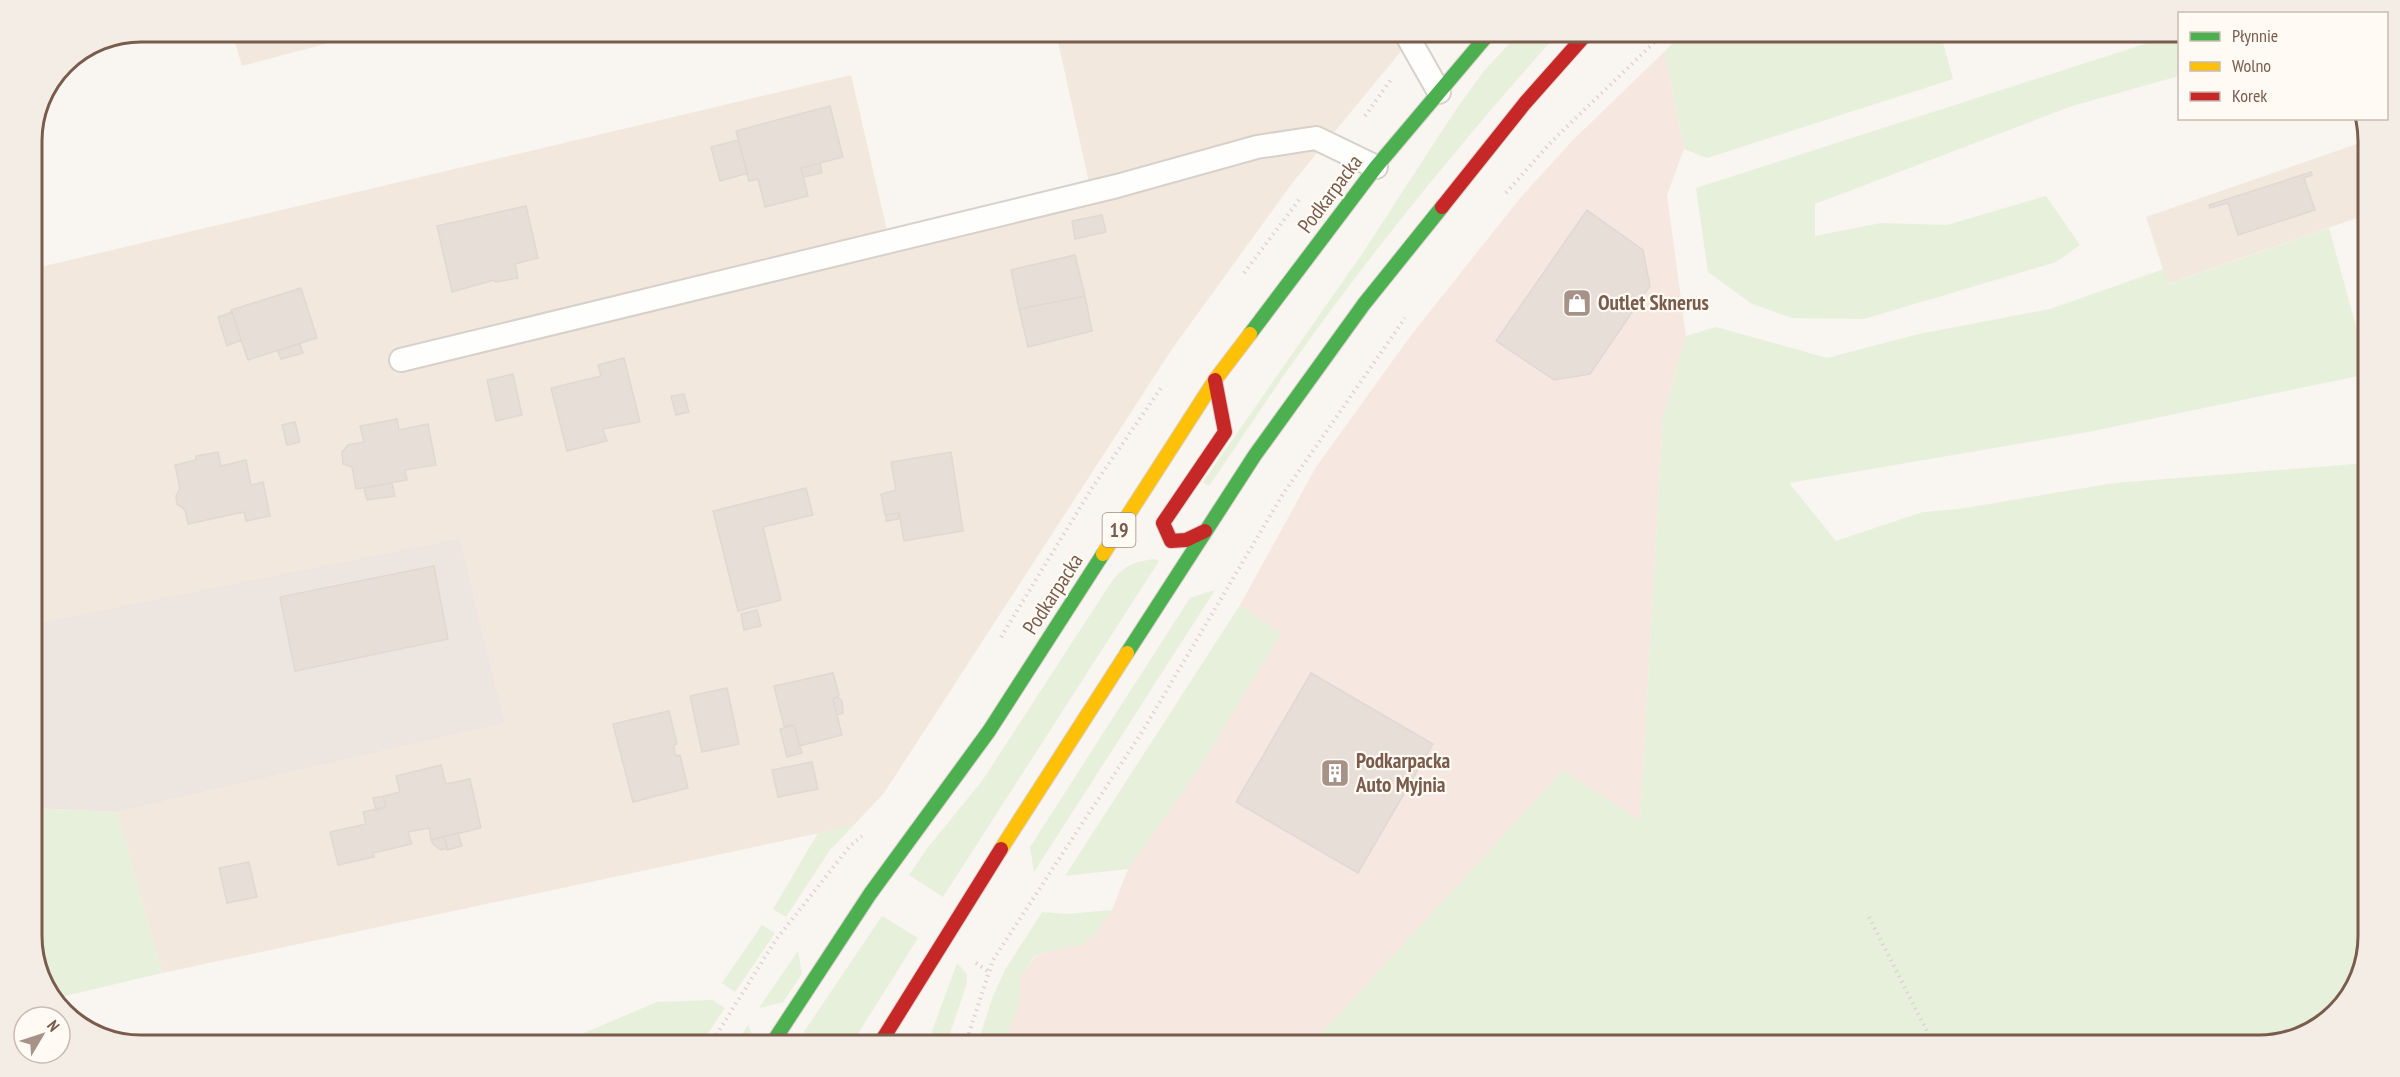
<svg xmlns="http://www.w3.org/2000/svg" width="2400" height="1077" font-family="'PT Sans Narrow',sans-serif">
  <style>
    .residential { fill: #f2e8de }
    .commercial { fill: #f6e8e1 }
    .industrial { fill: #ede5e0 }
    .green { fill: #e7f0db }
    .building { fill: #e6ded7; stroke: #e2d8d2; stroke-width: 1.5 }
    .lines { fill: none; stroke-linecap: round; stroke-linejoin: round }
    .lane-casing { stroke: #d7d1cb; stroke-width: 26 }
    .fast-casing { stroke: #dad1cc; stroke-width: 16 }
    .slow-casing { stroke: #dad1cc; stroke-width: 16 }
    .jam-casing { stroke: #dad1cc; stroke-width: 16 }
    .path { stroke: #dcd5d0; stroke-width: 4; stroke-dasharray: 1.5 4.5; stroke-linecap: butt }
    .lane { stroke: #fefefd; stroke-width: 22 }
    .fast { stroke: #4caf50; stroke-width: 14 }
    .slow { stroke: #ffc107; stroke-width: 14 }
    .jam { stroke: #c62828; stroke-width: 14 }
    .labels { text-anchor: middle; stroke-width: 4.5; stroke-linejoin: round; paint-order: stroke }
    .shield { fill: #fffaf3; stroke: #a28b7f; stroke-width: 1.5 }
    .shield-label { font-size: 20px; font-weight: bold; fill: #7a5c4d }
    .street-label { font-size: 21px; fill: #7a5c4d; stroke: #fffaf3 }
    .poi-label { font-size: 21px; font-weight: bold; fill: #7a5c4d; stroke: #fffaf3; text-anchor: start }
    .rim { fill: none; stroke: #7a5c4d; stroke-width: 3 }
  </style>
  <rect width="100%" height="100%" fill="#f9f5f0"/>
  <path class="residential" d="M232 32H370L242 66Z
    M1056 32H1417L1293 182 1172 349 884 793 853 826 162 973 117 812 505 723 460 538 32 624V269L851 75 888 235 1089 183Z
    M2368 140V214L2168 284 2146 217Z"/>
  <path class="commercial" d="M1665 51 1684 149 1667 195 1686 336 1663 417 1640 822 1563 771 1311 1045H1003L1020 1001V977L1036 956 1052 950 1082 945 1112 910 1128 869 1200 767 1281 633 1240 605 1316 467 1412 334 1521 197 1572 141Z"/>
  <path class="industrial" d="M460 538 505 723 117 812 32 808V624Z"/>
  <path class="green" d="M1520 32H1559C1469 133 1383 237 1304 347 1271 392 1241 440 1209 486L1203 482 1364 251 1455 111 1484 71Z
    M1685 32H1940L1953 79 1707 158 1684 149 1665 51Z
    M2179 33V76L2072 106 1815 204V236L1881 223 1947 225 2046 196 2080 245 2056 262 1864 319 1792 318 1752 304 1708 272 1696 188Z
    M2329 228 2357 330 2368 327V374L2088 432 1789 483 1836 541 1923 512 1959 509 2115 483 2368 463V936L2360 978 2320 1027 2259 1045H1311L1563 770 1640 821 1663 417 1686 336 1716 327 1827 358 1919 334 2050 309 2164 269 2169 284Z
    M1155 559 1159 561 943 897 909 875 929 846 982 781 1112 581C1126 564 1134 562 1155 559Z
    M1215 590 1034 872 1030 847 1190 598Z
    M1240 605 1281 633 1200 767 1128 869 1065 876Z
    M32 808 117 812 162 973 52 999 50 997 32 943Z
    M853 826 830 850 786 917 773 909 818 833Z
    M1112 910 1098 930 1082 945 1052 950 1035 956 1020 978V1001L1003 1045H977L993 996 1005 970 1042 912 1067 914Z
    M882 916 918 938 851 1045H795Z
    M762 925 775 933 735 992 722 983Z
    M798 951 802 974 783 1002 759 1008Z
    M957 963 967 974 966 986 946 1045H927Z
    M712 1000 725 1008 700 1045H548L558 1044 657 1002Z
    M748 1025 756 1045H735Z"/>
  <path class="building" d="M830 106 843 157 801 168 808 196 765 207 758 179 749 181 736 131Z
    M738 140 748 173 720 181 711 147Z
    M820 163 822 173 803 177 801 168Z
    M2311 172 2312 175 2304 178 2315 210 2238 235 2228 203 2210 208 2209 205Z
    M526 206 538 258 515 264 518 278 496 282 494 280 452 292 437 226Z
    M1587 210 1643 250 1650 286 1590 374 1554 380 1496 341Z
    M1102 215 1106 232 1075 239 1072 221Z
    M1075 255 1085 296 1019 309 1011 270Z
    M301 288 317 338 248 360 231 310Z
    M1085 296 1092 331 1028 347 1019 309Z
    M232 312 241 340 227 346 218 317Z
    M300 344 303 353 281 359 278 351Z
    M624 358 640 422 603 429 607 441 567 451 551 388 601 376 598 365Z
    M513 374 522 415 496 421 487 380Z
    M684 394 689 412 676 415 671 396Z
    M397 419 399 430 428 424 436 465 405 470 407 480 356 489 352 467 343 464 342 452 348 445 364 442 360 426Z
    M295 422 300 442 287 445 282 425Z
    M218 452 221 466 246 460 251 485 263 482 270 516 246 521 244 512 188 524 185 510 177 504 176 496 180 488 175 465 196 460V456Z
    M951 452 963 531 904 541 899 513 885 515 884 510 881 494 896 490 891 462Z
    M392 483 395 496 367 500 364 488Z
    M806 488 813 515 763 527 781 600 738 611 713 511Z
    M899 513 898 519 886 521V515Z
    M434 566 448 639 295 671 280 597Z
    M757 610 761 626 744 630 741 614Z
    M833 673 839 695 833 699 842 735 799 746 794 725 784 726 774 686Z
    M1311 673 1433 744 1358 873 1236 802Z
    M727 688 739 744 702 752 690 696Z
    M838 697 842 701 843 713 837 715 833 699Z
    M669 711 677 744 674 745V750L676 756 680 755 688 788 633 802 613 724Z
    M794 725 802 753 787 757 780 729Z
    M812 762 818 789 778 797 772 770Z
    M441 765 446 784 470 779 481 828 431 840 429 828 408 832 412 844 373 853 374 857 338 865 330 832 366 824 363 812 386 807 383 796 400 792 396 776Z
    M383 796 386 807 376 810 373 798Z
    M458 833 462 846 447 850 444 836Z
    M444 836 447 848 441 850 433 844 431 840Z
    M249 862 257 897 227 903 219 868Z"/>
  <g class="lines">
    <g class="lane-casing">
      <path id="lane" d="M1405 32 1439 92
        M401 360 1117 186 1257 147 1316 138 1376 167"/>
    </g>
    <g class="fast-casing">
      <path id="fast" d="M1250 334 1376 167 1490 32
        M1127 653 1255 455 1364 304 1442 207
        M771 1045 870 894 989 731 1103 554"/>
    </g>
    <g class="slow-casing">
      <path id="slow" d="M1103 554 1215 380 1250 334
        M1001 849 1127 653"/>
    </g>
    <g class="jam-casing">
      <path id="jam" d="M1442 207 1525 103 1588 32
        M1205 531 1186 540 1171 541 1163 523 1225 432 1215 380
        M879 1045 1001 849"/>
    </g>
    <path class="path" d="M1365 116 1392 78
      M1506 193 1552 141 1665 32
      M1244 273 1299 200
      M1001 637 1092 488 1161 388
      M1869 917 1934 1045
      M976 963 989 972
      M710 1045 775 941 850 846 862 836
      M965 1045 993 960 1142 732 1283 494 1405 318"/>
    <use href="#lane" class="lane"/>
    <use href="#fast" class="fast"/>
    <use href="#slow" class="slow"/>
    <use href="#jam" class="jam"/>
  </g>
  <defs>
    <g id="shop-square" transform="scale(1.5)"><rect x="-9" y="-9" width="18" height="18" rx="4" fill="#a69286" stroke="#fffaf3"/><path d="M-5-2.5h2.3a2.7 3.5 0 0 1 5.4 0H5L5.5 6h-11ZM-1.5-2.5h3a1.5 2.3 0 0 0-3 0Z" fill="#fff"/></g>
    <g id="building-square" transform="scale(1.5)"><rect x="-9" y="-9" width="18" height="18" rx="4" fill="#a69286" stroke="#fffaf3"/><path d="M-4-6H4V6H1V3H-1V6H-4ZM-2.5-4.3h1.7v1.8h-1.7ZM.8-4.3h1.7v1.8H.8ZM-2.5-1h1.7V.8h-1.7ZM.8-1h1.7V.8H.8Z" fill="#fff"/></g>
  </defs>
  <g fill-rule="evenodd">
    <use href="#shop-square" x="1577" y="303"/>
    <use href="#building-square" x="1335" y="773"/>
  </g>
  <g class="labels">
    <rect class="shield" x="1102.5" y="513" width="33" height="34" rx="4.5"/>
    <g class="shield-label">
      <text x="1119" y="537">19</text>
    </g>
    <g class="street-label">
      <text transform="translate(1330 194) rotate(-53)" y="7">Podkarpacka</text>
      <text transform="translate(1053 594) rotate(-57)" y="7">Podkarpacka</text>
    </g>
    <g class="poi-label">
      <text x="1598" y="310">Outlet Sknerus</text>
      <text x="1356" y="768">Podkarpacka<tspan x="1356" dy="24">Auto Myjnia</tspan></text>
    </g>
  </g>
  <path d="M0 0H2400V1077H0ZM141 42H2259A99 99 0 0 1 2358 141V936A99 99 0 0 1 2259 1035H141A99 99 0 0 1 42 936V141A99 99 0 0 1 141 42Z" fill="#f4ede6" fill-rule="evenodd"/>
  <path class="rim" d="M141 42H2259A99 99 0 0 1 2358 141V936A99 99 0 0 1 2259 1035H141A99 99 0 0 1 42 936V141A99 99 0 0 1 141 42Z"/>
  <rect x="2178" y="12" width="210" height="108" fill="#fffaf3" stroke="#cabbb1" stroke-width="1.5"/>
  <rect x="2190" y="32" width="30" height="9" fill="#4caf50" stroke="#cabbb1" stroke-width="1.5"/>
  <text x="2232" y="42" font-size="18" fill="#7a5c4d">Płynnie</text>
  <rect x="2190" y="62" width="30" height="9" fill="#ffc107" stroke="#cabbb1" stroke-width="1.5"/>
  <text x="2232" y="72" font-size="18" fill="#7a5c4d">Wolno</text>
  <rect x="2190" y="92" width="30" height="9" fill="#c62828" stroke="#cabbb1" stroke-width="1.5"/>
  <text x="2232" y="102" font-size="18" fill="#7a5c4d">Korek</text>
  <g transform="translate(42 1035) rotate(51)"><circle r="28" fill="#fffaf3" stroke="#cabbb1" stroke-width="1.5"/>
  <path d="M0-4.5L10 22L0 15L-10 22Z" fill="#a69286"/>
  <text y="-9" font-size="16" font-weight="bold" text-anchor="middle" fill="#7a5c4d">N</text>
  </g>
</svg>
